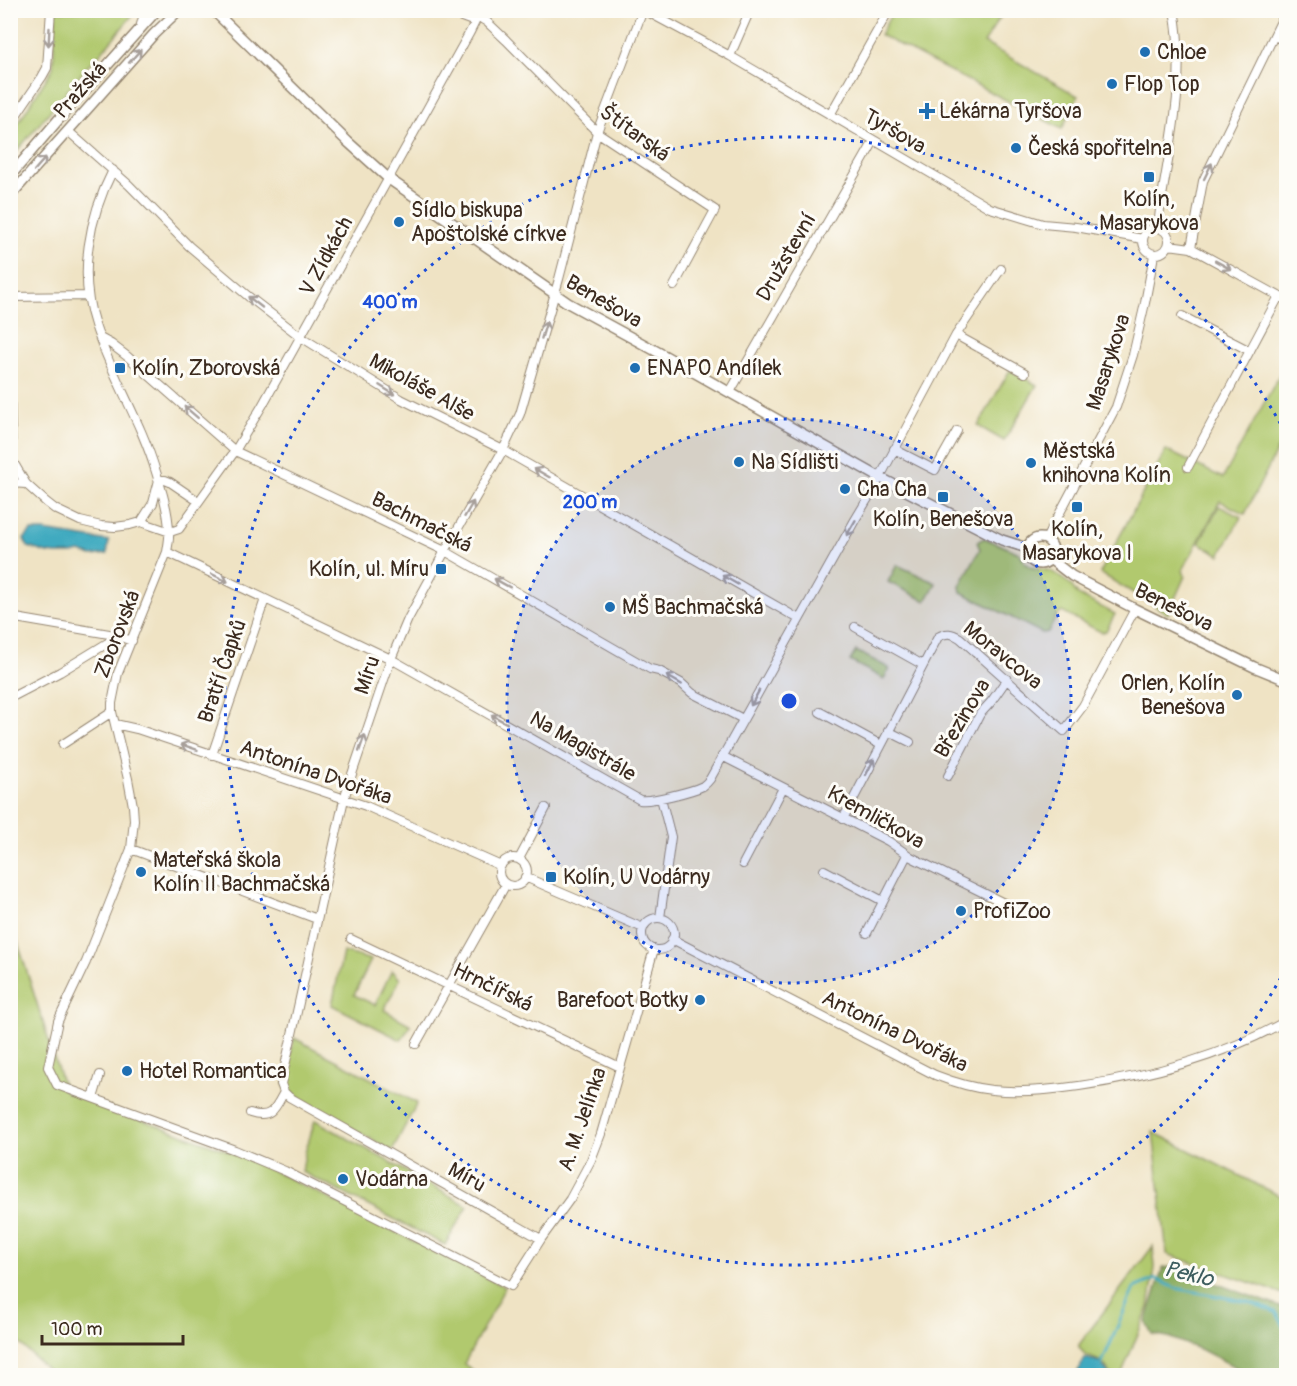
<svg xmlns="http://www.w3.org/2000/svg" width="1297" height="1386" font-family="Pangolin,sans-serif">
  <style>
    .green { fill: #b1c96e; stroke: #767a46; stroke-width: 1.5 }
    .forest { fill: #8cad61; stroke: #646c40; stroke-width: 1.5 }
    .water { fill: #40aac0; stroke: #3e6a6f; stroke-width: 1.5 }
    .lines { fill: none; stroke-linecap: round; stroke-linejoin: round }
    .stream { stroke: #40aac0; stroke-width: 3 }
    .minor-casing { stroke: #958671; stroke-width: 10 }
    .tertiary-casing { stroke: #958671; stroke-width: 12 }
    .minor { stroke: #fff; stroke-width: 8 }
    .tertiary { stroke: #fff; stroke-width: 9 }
    .oneway { stroke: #a79f9a }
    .ring { fill: none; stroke: #1d4ed8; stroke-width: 3; stroke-dasharray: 3 6 }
    .poi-dot { fill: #1f6fb2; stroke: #fdfcf7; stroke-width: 2 }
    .labels { text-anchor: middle; stroke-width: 6; stroke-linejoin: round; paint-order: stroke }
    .poi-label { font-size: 21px; fill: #3b2a1e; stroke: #fdfcf7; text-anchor: start }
    .street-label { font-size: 21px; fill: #3b2a1e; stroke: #fdfcf7 }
    .water-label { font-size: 22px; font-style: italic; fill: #3d5d5f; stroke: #fdfcf7 }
    .centre { fill: #1d4ed8; stroke: #fdfcf7; stroke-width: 3 }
    .ring-label { font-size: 18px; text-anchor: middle; font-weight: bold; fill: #1d4ed8; stroke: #fdfcf7; stroke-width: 6; stroke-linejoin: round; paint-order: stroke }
  </style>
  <rect width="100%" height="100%" fill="#fdfcf7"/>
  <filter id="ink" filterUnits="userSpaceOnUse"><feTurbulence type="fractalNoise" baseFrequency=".0167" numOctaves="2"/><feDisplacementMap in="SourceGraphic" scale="12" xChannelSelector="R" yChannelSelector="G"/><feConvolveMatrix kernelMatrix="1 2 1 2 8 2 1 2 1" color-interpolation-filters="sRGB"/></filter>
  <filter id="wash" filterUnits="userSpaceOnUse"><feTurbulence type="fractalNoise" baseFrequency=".008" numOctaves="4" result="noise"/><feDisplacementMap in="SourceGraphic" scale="24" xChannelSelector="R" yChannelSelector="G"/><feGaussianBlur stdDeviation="1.35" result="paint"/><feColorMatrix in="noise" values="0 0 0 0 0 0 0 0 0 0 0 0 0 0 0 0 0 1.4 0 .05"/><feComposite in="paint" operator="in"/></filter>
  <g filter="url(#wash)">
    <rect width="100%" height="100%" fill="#efe3c4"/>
    <path class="green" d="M56 11H136L101 53 88 66 11 158V134L53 68Z
      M893 11H1004L984 43 1078 96 1062 129 880 35Z
      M1286 363V432L1245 514 1220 501 1183 570 1185 576 1168 614 1100 573 1166 450 1223 478Z
      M1010 370 1037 385 1004 441 978 426Z
      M1219 506 1241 517 1220 555 1199 543Z
      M984 538 1017 552 1021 555 1025 563 1030 567 1051 571 1070 584 1078 595 1115 614 1106 631 1101 632 1062 612 1058 614 1048 632 1042 633 961 592 960 586 980 549 977 542Z
      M897 565 936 583 926 601 888 582Z
      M856 651 889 668 884 679 850 661Z
      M10 918 65 1092 234 1153 284 1176 505 1287 464 1364 480 1375H53L11 1335Z
      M343 952 371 960 354 995 375 1005 392 970 400 979 384 1010 411 1025 401 1040 332 1005Z
      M294 1038 417 1103 392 1151 287 1091 285 1083Z
      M315 1120 468 1206 445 1245 302 1172 305 1153Z
      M1153 1132 1286 1199V1295L1167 1254Z
      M1153 1246 1155 1267 1149 1307 1121 1375H1112L1102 1362 1085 1355 1078 1346Z"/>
    <path class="forest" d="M1171 1267 1286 1309V1375H1251L1204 1351 1168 1337 1152 1334 1146 1322 1163 1268Z"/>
    <path class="water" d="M31 531H44L109 541 107 554 92 556 80 552 72 554H56L47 553 28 547 24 539Z
      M1085 1358 1100 1362 1110 1375H1076Z"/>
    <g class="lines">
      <path class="stream" d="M1101 1365 1134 1288 1156 1279 1175 1288 1249 1302 1276 1312 1286 1329"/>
    </g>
  </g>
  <g filter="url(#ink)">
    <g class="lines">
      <g class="minor-casing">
        <path id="minor" d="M443 10 475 22
          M644 10 730 56 990 208 1043 224 1076 227 1143 239
          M477 16 487 22 506 40 597 132 715 210 674 286
          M140 28 145 10
          M1275 36 1286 42
          M730 56 750 10
          M830 115 889 10
          M10 124 42 77 47 68 51 10
          M68 131 129 185 189 246 249 297 301 337 401 399 503 450 799 619
          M113 170C89 217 78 274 95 325 111 375 141 421 156 472 162 491 168 510 169 530 170 537 168 545 167 552L118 673 112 703V712L128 779 133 806 134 820 131 849 86 962 58 1021 48 1067 57 1085 235 1150 285 1171 511 1286 541 1239 570 1199 591 1160 601 1134 654 949
          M1143 241a13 13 0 1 1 26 0a13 13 0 1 1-26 0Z
          M1158 228 1160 209C1170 144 1187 77 1174 10
          M1169 245 1191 248 1286 300
          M1191 248 1203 181 1286 11
          M10 297 88 296
          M1182 316 1250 351
          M956 335 1025 373
          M100 338 111 344 128 357 235 451 445 551 650 669 659 671 681 683 692 693 743 719
          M10 390 12 460 26 484 46 502 55 509 80 521 101 526 115 527 130 525 141 522 170 532 179 529 235 451 262 406 470 32 475 22 479 10
          M730 392 874 141
          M894 449 935 470 957 431
          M1188 467 1279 296
          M10 483 26 484
          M141 522 153 503 159 480H165L170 482 198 501
          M1046 539 1116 407 1133 355 1145 303 1154 255
          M167 552 391 659 640 800C651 802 693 791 703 786 707 783 707 783 710 779L855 520 873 490 956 335 1001 269
          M10 617 115 635 132 641
          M855 627 923 665
          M10 698 60 672 119 636
          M820 712 881 745
          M115 724 137 729 366 806 501 866
          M888 731 910 742
          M63 744 112 712
          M212 755 265 599
          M722 756 888 841 911 857 1014 908
          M948 776 980 714 991 702 1007 679
          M843 819 938 637C946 632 952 633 960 638L1064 731 1083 706 1135 609
          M131 849 317 919
          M499 872a14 14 0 1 1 28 0a14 14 0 1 1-28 0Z
          M519 859 546 808
          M743 864 783 788
          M824 870 883 901
          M525 877 643 928
          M660 918 671 837 661 798
          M642 934a16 16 0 1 1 32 0a16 16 0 1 1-32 0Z
          M867 933 907 855
          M351 939 620 1067
          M672 939 935 1075C953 1082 972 1088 992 1090 1020 1093 1051 1090 1079 1086 1150 1076 1223 1056 1286 1021
          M416 1044 506 884
          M93 1098 100 1075
          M250 1113C271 1120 275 1109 284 1092
          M541 1239 289 1097 284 1092 281 1084 344 799 349 783 391 659 408 619 445 551 503 450 520 414 559 279 597 132 643 10"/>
      </g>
      <g class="tertiary-casing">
        <path id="tertiary" d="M213 10 348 142 389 179 555 294 568 303 667 357 879 477 1002 540 1027 548
          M10 176 59 119 157 10
          M10 196 154 34 179 10
          M1027 551a13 13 0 1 1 26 0a13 13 0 1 1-26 0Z
          M1050 559 1072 576 1135 609 1254 667 1286 680"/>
      </g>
      <use href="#minor" class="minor"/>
      <use href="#tertiary" class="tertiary"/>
    </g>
    <defs><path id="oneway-shaft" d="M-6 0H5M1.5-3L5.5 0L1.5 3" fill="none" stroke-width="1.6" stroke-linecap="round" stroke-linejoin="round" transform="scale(1.5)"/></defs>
    <g class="oneway">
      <use href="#oneway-shaft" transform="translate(49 37) rotate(93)"/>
      <use href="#oneway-shaft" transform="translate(135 56) rotate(-48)"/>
      <use href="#oneway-shaft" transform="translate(40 164) rotate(-49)"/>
      <use href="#oneway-shaft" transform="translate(1208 171) rotate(-64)"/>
      <use href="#oneway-shaft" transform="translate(1223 265) rotate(29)"/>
      <use href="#oneway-shaft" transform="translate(255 302) rotate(-142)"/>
      <use href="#oneway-shaft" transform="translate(544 330) rotate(-73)"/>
      <use href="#oneway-shaft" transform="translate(387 390) rotate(32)"/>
      <use href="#oneway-shaft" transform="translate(191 412) rotate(-139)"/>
      <use href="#oneway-shaft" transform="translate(542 473) rotate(-150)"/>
      <use href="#oneway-shaft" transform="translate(469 509) rotate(-60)"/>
      <use href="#oneway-shaft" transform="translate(851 528) rotate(120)"/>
      <use href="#oneway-shaft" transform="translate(220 578) rotate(26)"/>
      <use href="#oneway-shaft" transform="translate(730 580) rotate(-150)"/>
      <use href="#oneway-shaft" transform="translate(502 583) rotate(-151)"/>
      <use href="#oneway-shaft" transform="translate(674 680) rotate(-150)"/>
      <use href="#oneway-shaft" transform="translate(755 698) rotate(119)"/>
      <use href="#oneway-shaft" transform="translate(499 719) rotate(-151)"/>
      <use href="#oneway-shaft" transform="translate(362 743) rotate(-71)"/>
      <use href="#oneway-shaft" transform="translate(189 747) rotate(-161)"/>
      <use href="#oneway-shaft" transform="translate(870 767) rotate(-63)"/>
    </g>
  </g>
  <circle cx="789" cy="701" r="282" fill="#1d4ed8" fill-opacity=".12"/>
  <g class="ring">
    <circle cx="789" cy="701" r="282"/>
    <path d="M1285 970A564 564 0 1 1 1285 432"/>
  </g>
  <g class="poi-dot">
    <circle cx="1145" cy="52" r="6"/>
    <circle cx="1112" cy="84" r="6"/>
    <path d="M924 102h6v6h6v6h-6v6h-6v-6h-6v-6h6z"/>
    <circle cx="1016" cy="148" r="6"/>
    <rect x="1143" y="171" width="12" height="12" rx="3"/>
    <circle cx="399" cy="222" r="6"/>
    <rect x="114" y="362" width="12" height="12" rx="3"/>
    <circle cx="635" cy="368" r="6"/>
    <circle cx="739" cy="462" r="6"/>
    <circle cx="1031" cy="463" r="6"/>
    <circle cx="845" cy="489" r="6"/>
    <rect x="937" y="491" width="12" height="12" rx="3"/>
    <rect x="1071" y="501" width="12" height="12" rx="3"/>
    <rect x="435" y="563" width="12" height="12" rx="3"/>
    <circle cx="610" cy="607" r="6"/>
    <circle cx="1237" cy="695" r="6"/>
    <circle cx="141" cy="872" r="6"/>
    <rect x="545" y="871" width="12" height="12" rx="3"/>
    <circle cx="961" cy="911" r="6"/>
    <circle cx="700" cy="1000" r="6"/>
    <circle cx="127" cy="1071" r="6"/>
    <circle cx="343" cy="1179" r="6"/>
  </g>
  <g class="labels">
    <g class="poi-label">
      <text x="1157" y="59">Chloe</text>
      <text x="1124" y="91">Flop Top</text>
      <text x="939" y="118">Lékárna Tyršova</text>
      <text x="1028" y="155">Česká spořitelna</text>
      <text x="1149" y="206" text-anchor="middle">Kolín,<tspan x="1149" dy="24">Masarykova</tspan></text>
      <text x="411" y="217">Sídlo biskupa<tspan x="411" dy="24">Apoštolské církve</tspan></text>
      <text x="132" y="375">Kolín, Zborovská</text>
      <text x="647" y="375">ENAPO Andílek</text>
      <text x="1043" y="458">Městská<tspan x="1043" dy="24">knihovna Kolín</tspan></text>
      <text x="751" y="469">Na Sídlišti</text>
      <text x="857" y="496">Cha Cha</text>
      <text x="943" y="526" text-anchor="middle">Kolín, Benešova</text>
      <text x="1077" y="536" text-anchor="middle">Kolín,<tspan x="1077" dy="24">Masarykova I</tspan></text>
      <text x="429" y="576" text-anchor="end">Kolín, ul. Míru</text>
      <text x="622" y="614">MŠ Bachmačská</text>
      <text x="1225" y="690" text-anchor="end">Orlen, Kolín<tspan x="1225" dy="24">Benešova</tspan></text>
      <text x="153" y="867">Mateřská škola<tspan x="153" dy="24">Kolín II Bachmačská</tspan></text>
      <text x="563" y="884">Kolín, U Vodárny</text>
      <text x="973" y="918">ProfiZoo</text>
      <text x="688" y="1007" text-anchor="end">Barefoot Botky</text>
      <text x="139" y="1078">Hotel Romantica</text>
      <text x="355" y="1186">Vodárna</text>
    </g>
    <g class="street-label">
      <text transform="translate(80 90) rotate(-48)" y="7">Pražská</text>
      <text transform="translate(895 131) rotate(30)" y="7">Tyršova</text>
      <text transform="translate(635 133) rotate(36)" y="7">Štítarská</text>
      <text transform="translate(326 256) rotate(-61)" y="7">V Zídkách</text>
      <text transform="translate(786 257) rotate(-60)" y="7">Družstevní</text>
      <text transform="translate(604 301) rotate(30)" y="7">Benešova</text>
      <text transform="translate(1108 362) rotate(-72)" y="7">Masarykova</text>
      <text transform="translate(422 387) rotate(29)" y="7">Mikoláše Alše</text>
      <text transform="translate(422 522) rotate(27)" y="7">Bachmačská</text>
      <text transform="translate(1174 607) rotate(26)" y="7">Benešova</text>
      <text transform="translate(117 634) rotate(-69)" y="7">Zborovská</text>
      <text transform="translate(1003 655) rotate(39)" y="7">Moravcova</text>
      <text transform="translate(222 671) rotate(-71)" y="7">Bratří Čapků</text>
      <text transform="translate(367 675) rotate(-71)" y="7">Míru</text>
      <text transform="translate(962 718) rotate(-59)" y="7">Březinova</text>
      <text transform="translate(583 746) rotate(30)" y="7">Na Magistrále</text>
      <text transform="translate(316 772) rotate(19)" y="7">Antonína Dvořáka</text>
      <text transform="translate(876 817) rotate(29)" y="7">Kremličkova</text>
      <text transform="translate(493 987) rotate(26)" y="7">Hrnčířská</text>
      <text transform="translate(895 1031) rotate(26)" y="7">Antonína Dvořáka</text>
      <text transform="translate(582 1119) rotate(-71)" y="7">A. M. Jelínka</text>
      <text transform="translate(467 1177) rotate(29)" y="7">Míru</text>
    </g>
    <g class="water-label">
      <text transform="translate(1189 1273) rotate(13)" y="8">Peklo</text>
    </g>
  </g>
  <circle cx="789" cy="701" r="9" class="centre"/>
  <g class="ring-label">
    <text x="390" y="308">400 m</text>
    <text x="590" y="508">200 m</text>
  </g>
  <rect width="1297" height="1386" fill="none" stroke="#fdfcf7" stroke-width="36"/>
  <path d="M42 1335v9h141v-9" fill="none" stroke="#3b2a1e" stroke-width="3"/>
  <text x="51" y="1335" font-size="18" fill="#3b2a1e" stroke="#fdfcf7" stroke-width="4.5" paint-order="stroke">100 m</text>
</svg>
